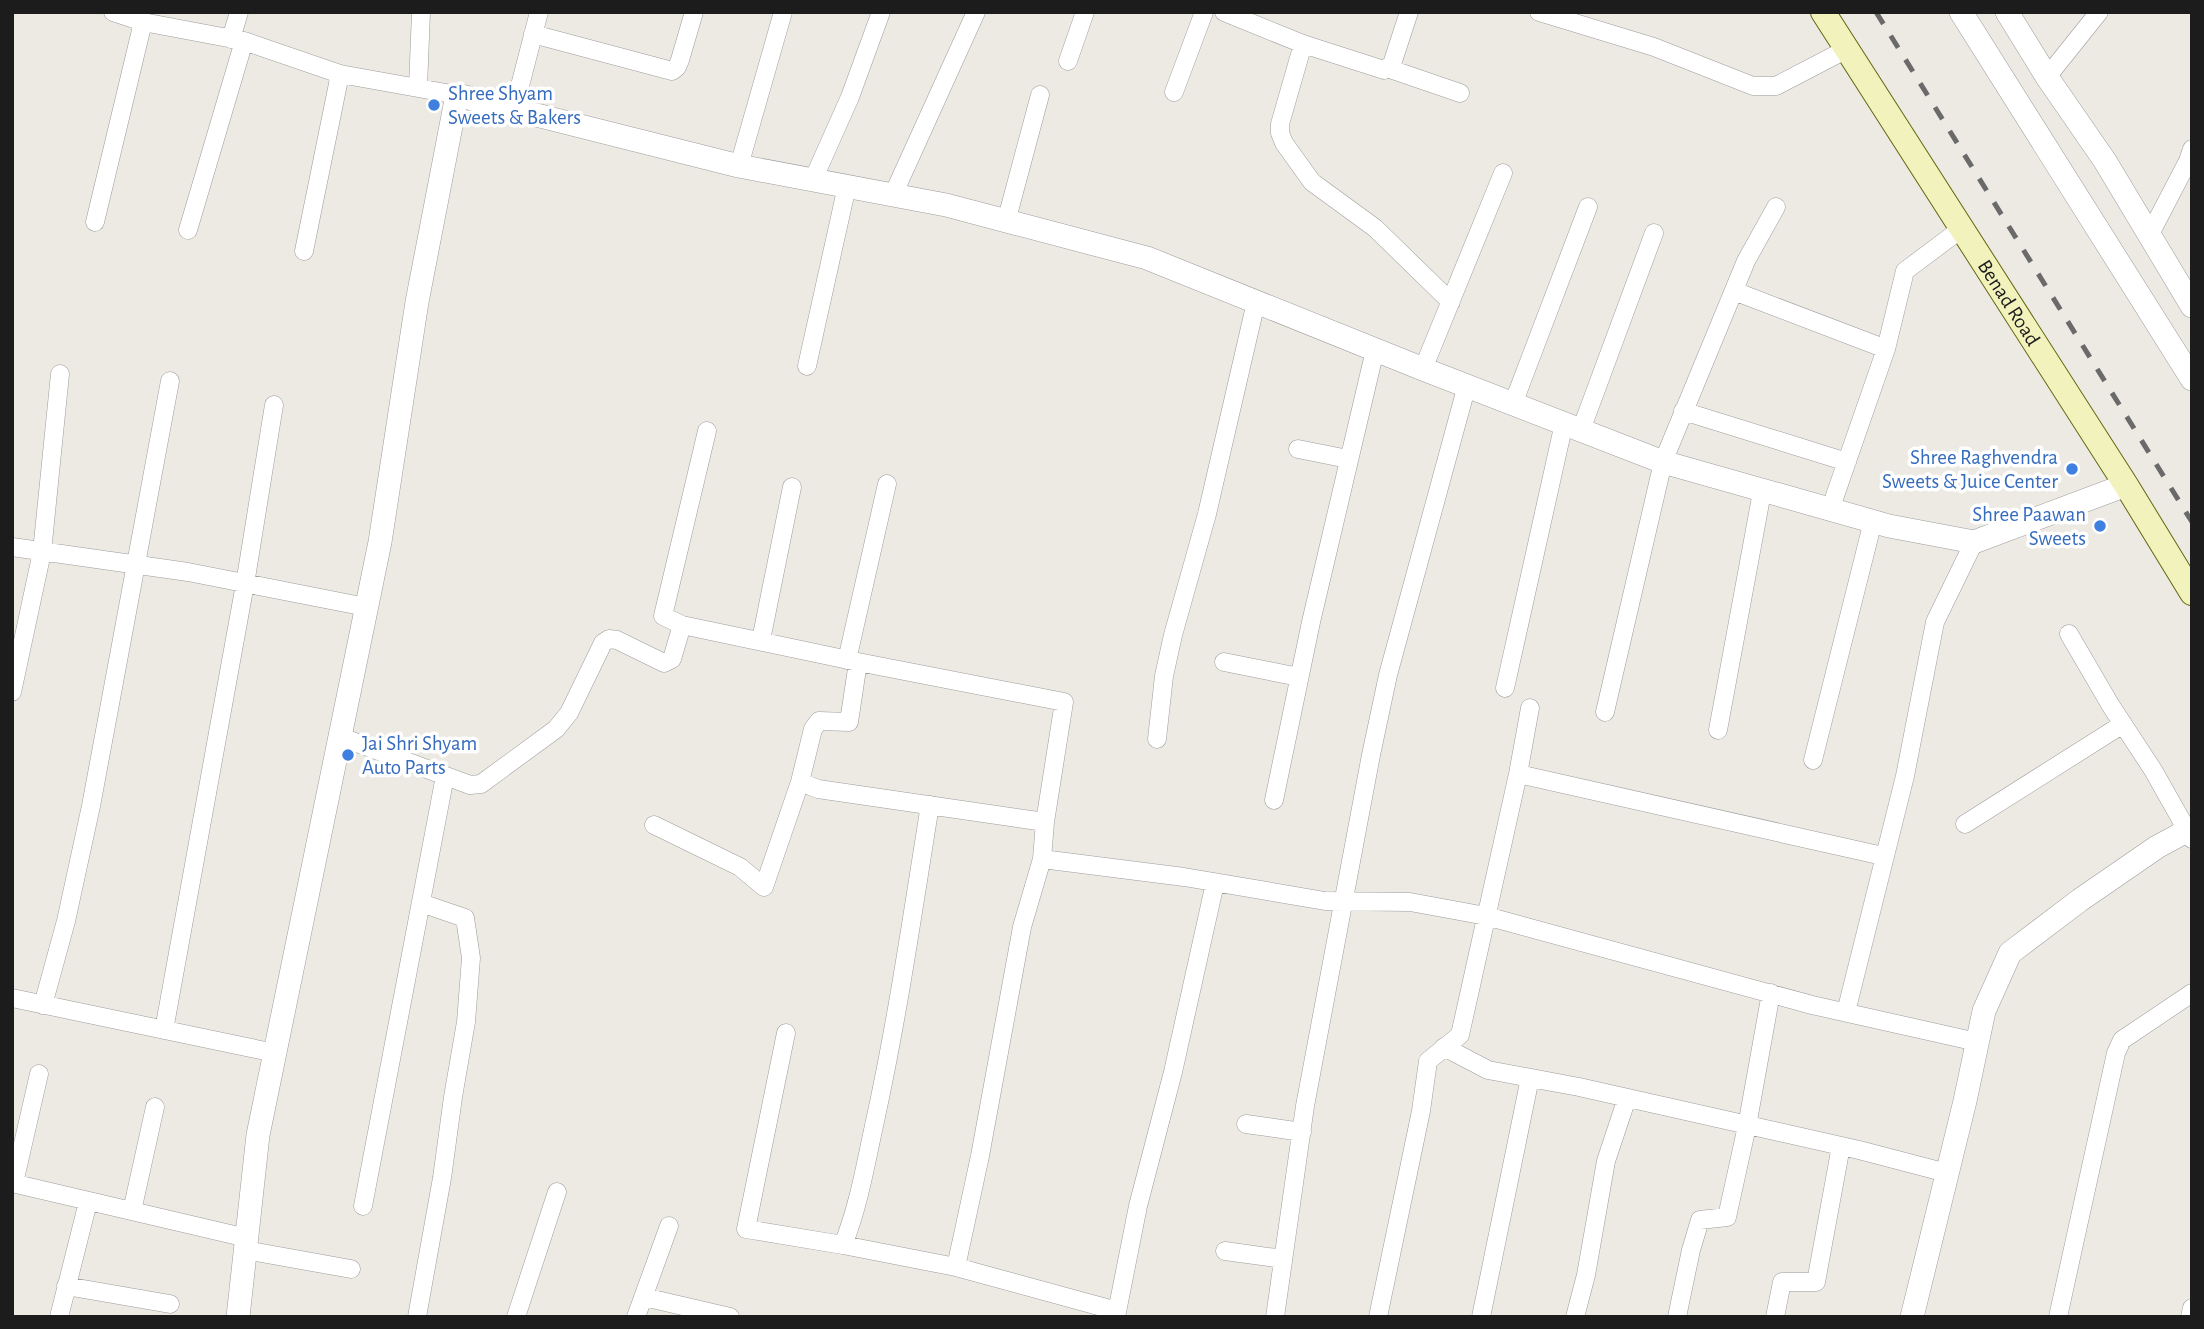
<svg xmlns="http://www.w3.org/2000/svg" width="2204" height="1329" font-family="'Alegreya Sans',sans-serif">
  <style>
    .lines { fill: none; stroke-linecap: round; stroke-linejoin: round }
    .minor-casing { stroke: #9d9d9d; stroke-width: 19 }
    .tertiary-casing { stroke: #9d9d9d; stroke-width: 24 }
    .secondary-casing { stroke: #626710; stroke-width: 26 }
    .minor { stroke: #fff; stroke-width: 18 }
    .tertiary { stroke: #fff; stroke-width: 23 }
    .secondary { stroke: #f2f2bc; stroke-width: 24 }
    .rail { stroke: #6a6a6a; stroke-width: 5; stroke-dasharray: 14 14; stroke-linecap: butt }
    .shop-dot { fill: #3f7fe0; stroke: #fff; stroke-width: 2.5 }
    .labels { text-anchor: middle; stroke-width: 7; stroke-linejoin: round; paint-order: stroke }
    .shop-label { font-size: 21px; fill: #366cbe; stroke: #fff; text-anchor: start }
    .street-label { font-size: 21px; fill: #1c1c1c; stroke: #fff }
  </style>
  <rect width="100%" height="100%" fill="#ede9e3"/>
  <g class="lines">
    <g class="minor-casing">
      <path id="minor" d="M113 12 143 22 244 41 340 74 457 95
        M1224 12 1303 44 1384 70 1392 64 1409 12
        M1539 12 1654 47 1753 86H1776L1847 49
        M533 34 672 71 677 67 680 60 694 12
        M231 39 239 12
        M1303 44 1280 124V133L1284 143 1312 182 1375 228 1451 302
        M1068 61 1085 12
        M1387 68 1460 93
        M2047 77 2099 12
        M418 87 421 12
        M1174 92 1204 12
        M514 109 539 12
        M739 166 783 12
        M813 180 850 97 881 12
        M893 195 976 12
        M95 222 143 22
        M1006 222 1040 95
        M188 230 244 41
        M2150 234 2188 161 2192 149
        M304 251 340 74
        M1734 291 1886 349
        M807 366 847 186
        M1423 369 1503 173
        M1513 404 1588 207
        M1683 411 1847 462
        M1581 430 1654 233
        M1298 449 1348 459
        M1830 510 1886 349 1905 271 1961 229
        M12 547 188 572 366 607
        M682 625 663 616 707 431
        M2069 634 2111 706 2153 770 2192 839
        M761 640 792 487
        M847 660 887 484
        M858 662 1064 702 1045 822
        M1224 662 1299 677
        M1505 688 1564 423
        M12 692 42 552 60 374
        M1605 712 1663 462 1746 261 1776 207
        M1718 730 1762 492
        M341 737 470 785 481 784 556 729 569 713 603 643 609 639 617 640 664 663 672 659 682 625 858 662 849 722 819 721 813 729 800 782 818 789 1045 822 1042 859 1184 877 1325 901 1410 902 1486 916 1812 1005 1977 1042
        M1157 739 1164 676 1173 635 1207 514 1256 302
        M1813 760 1873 521
        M1518 774 1530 708
        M1274 800 1311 622 1375 350
        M1965 824 2123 724
        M654 825 740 867 764 887 800 782
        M12 998 275 1053
        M43 1005 66 921 91 806 170 381
        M1846 1012 1905 776 1935 622 1974 542
        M164 1030 245 584 274 405
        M786 1033 746 1229 843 1245C859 1205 866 1162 875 1121 898 1016 913 910 930 805
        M1444 1047 1488 1070 1579 1087 1859 1150 1947 1173
        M1246 1124 1302 1132
        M12 1183 247 1238
        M14 1183 39 1074
        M363 1206 445 776
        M132 1211 155 1107
        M843 1245 956 1267 980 1156 1022 927 1042 859
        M245 1250 351 1269
        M1225 1251 1283 1259
        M956 1267 1117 1311
        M66 1286 170 1304
        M644 1297 730 1317
        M59 1317 88 1202
        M417 1317 442 1178 453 1097 466 1022 471 958 465 918 421 903
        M516 1317 557 1192
        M636 1317 669 1226
        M1116 1317 1138 1206 1173 1072 1215 883
        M1275 1317 1305 1106 1371 755 1388 675 1467 385
        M1378 1317 1421 1111 1428 1061 1460 1035 1518 774 1883 856
        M1481 1317 1530 1078
        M1575 1317 1586 1275 1606 1161 1627 1098
        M1677 1317 1691 1250 1700 1220 1727 1217 1747 1126 1771 993
        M1775 1317 1782 1282H1816L1841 1146
        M2058 1317 2116 1053 2122 1040 2192 993
        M2190 1317 2192 1308"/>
    </g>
    <g class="tertiary-casing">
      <path id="tertiary" d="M1961 12 2192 379
        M2007 12 2047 77 2105 161 2192 306
        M238 1317 258 1135 380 542 417 302 457 95 739 166 946 205 1147 258 1423 369 1663 462 1889 526 1974 542 2126 485
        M1912 1317 1965 1101 1984 1011 2010 953 2080 900 2157 847 2192 828"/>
    </g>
    <g class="secondary-casing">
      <g id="secondary">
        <path id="s1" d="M1823 12 2126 485 2192 593"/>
      </g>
    </g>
    <use href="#minor" class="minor"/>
    <use href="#tertiary" class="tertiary"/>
    <use href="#secondary" class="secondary"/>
    <path class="rail" d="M1876 12 2192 522"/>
  </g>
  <g class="shop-dot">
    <circle cx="434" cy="105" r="7"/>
    <circle cx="2072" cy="469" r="7"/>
    <circle cx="2100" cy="526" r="7"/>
    <circle cx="348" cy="755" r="7"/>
  </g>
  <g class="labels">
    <g class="shop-label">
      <text x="448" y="100">Shree Shyam<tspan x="448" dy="24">Sweets &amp; Bakers</tspan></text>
      <text x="2058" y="464" text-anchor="end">Shree Raghvendra<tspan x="2058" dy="24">Sweets &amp; Juice Center</tspan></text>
      <text x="2086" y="521" text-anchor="end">Shree Paawan<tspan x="2086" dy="24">Sweets</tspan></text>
      <text x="362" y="750">Jai Shri Shyam<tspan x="362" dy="24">Auto Parts</tspan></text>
    </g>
    <g class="street-label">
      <text dy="7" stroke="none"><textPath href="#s1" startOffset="345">Benad Road</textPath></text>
    </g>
  </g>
  <rect width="2204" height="1329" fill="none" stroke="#1c1c1c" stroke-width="28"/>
</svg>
